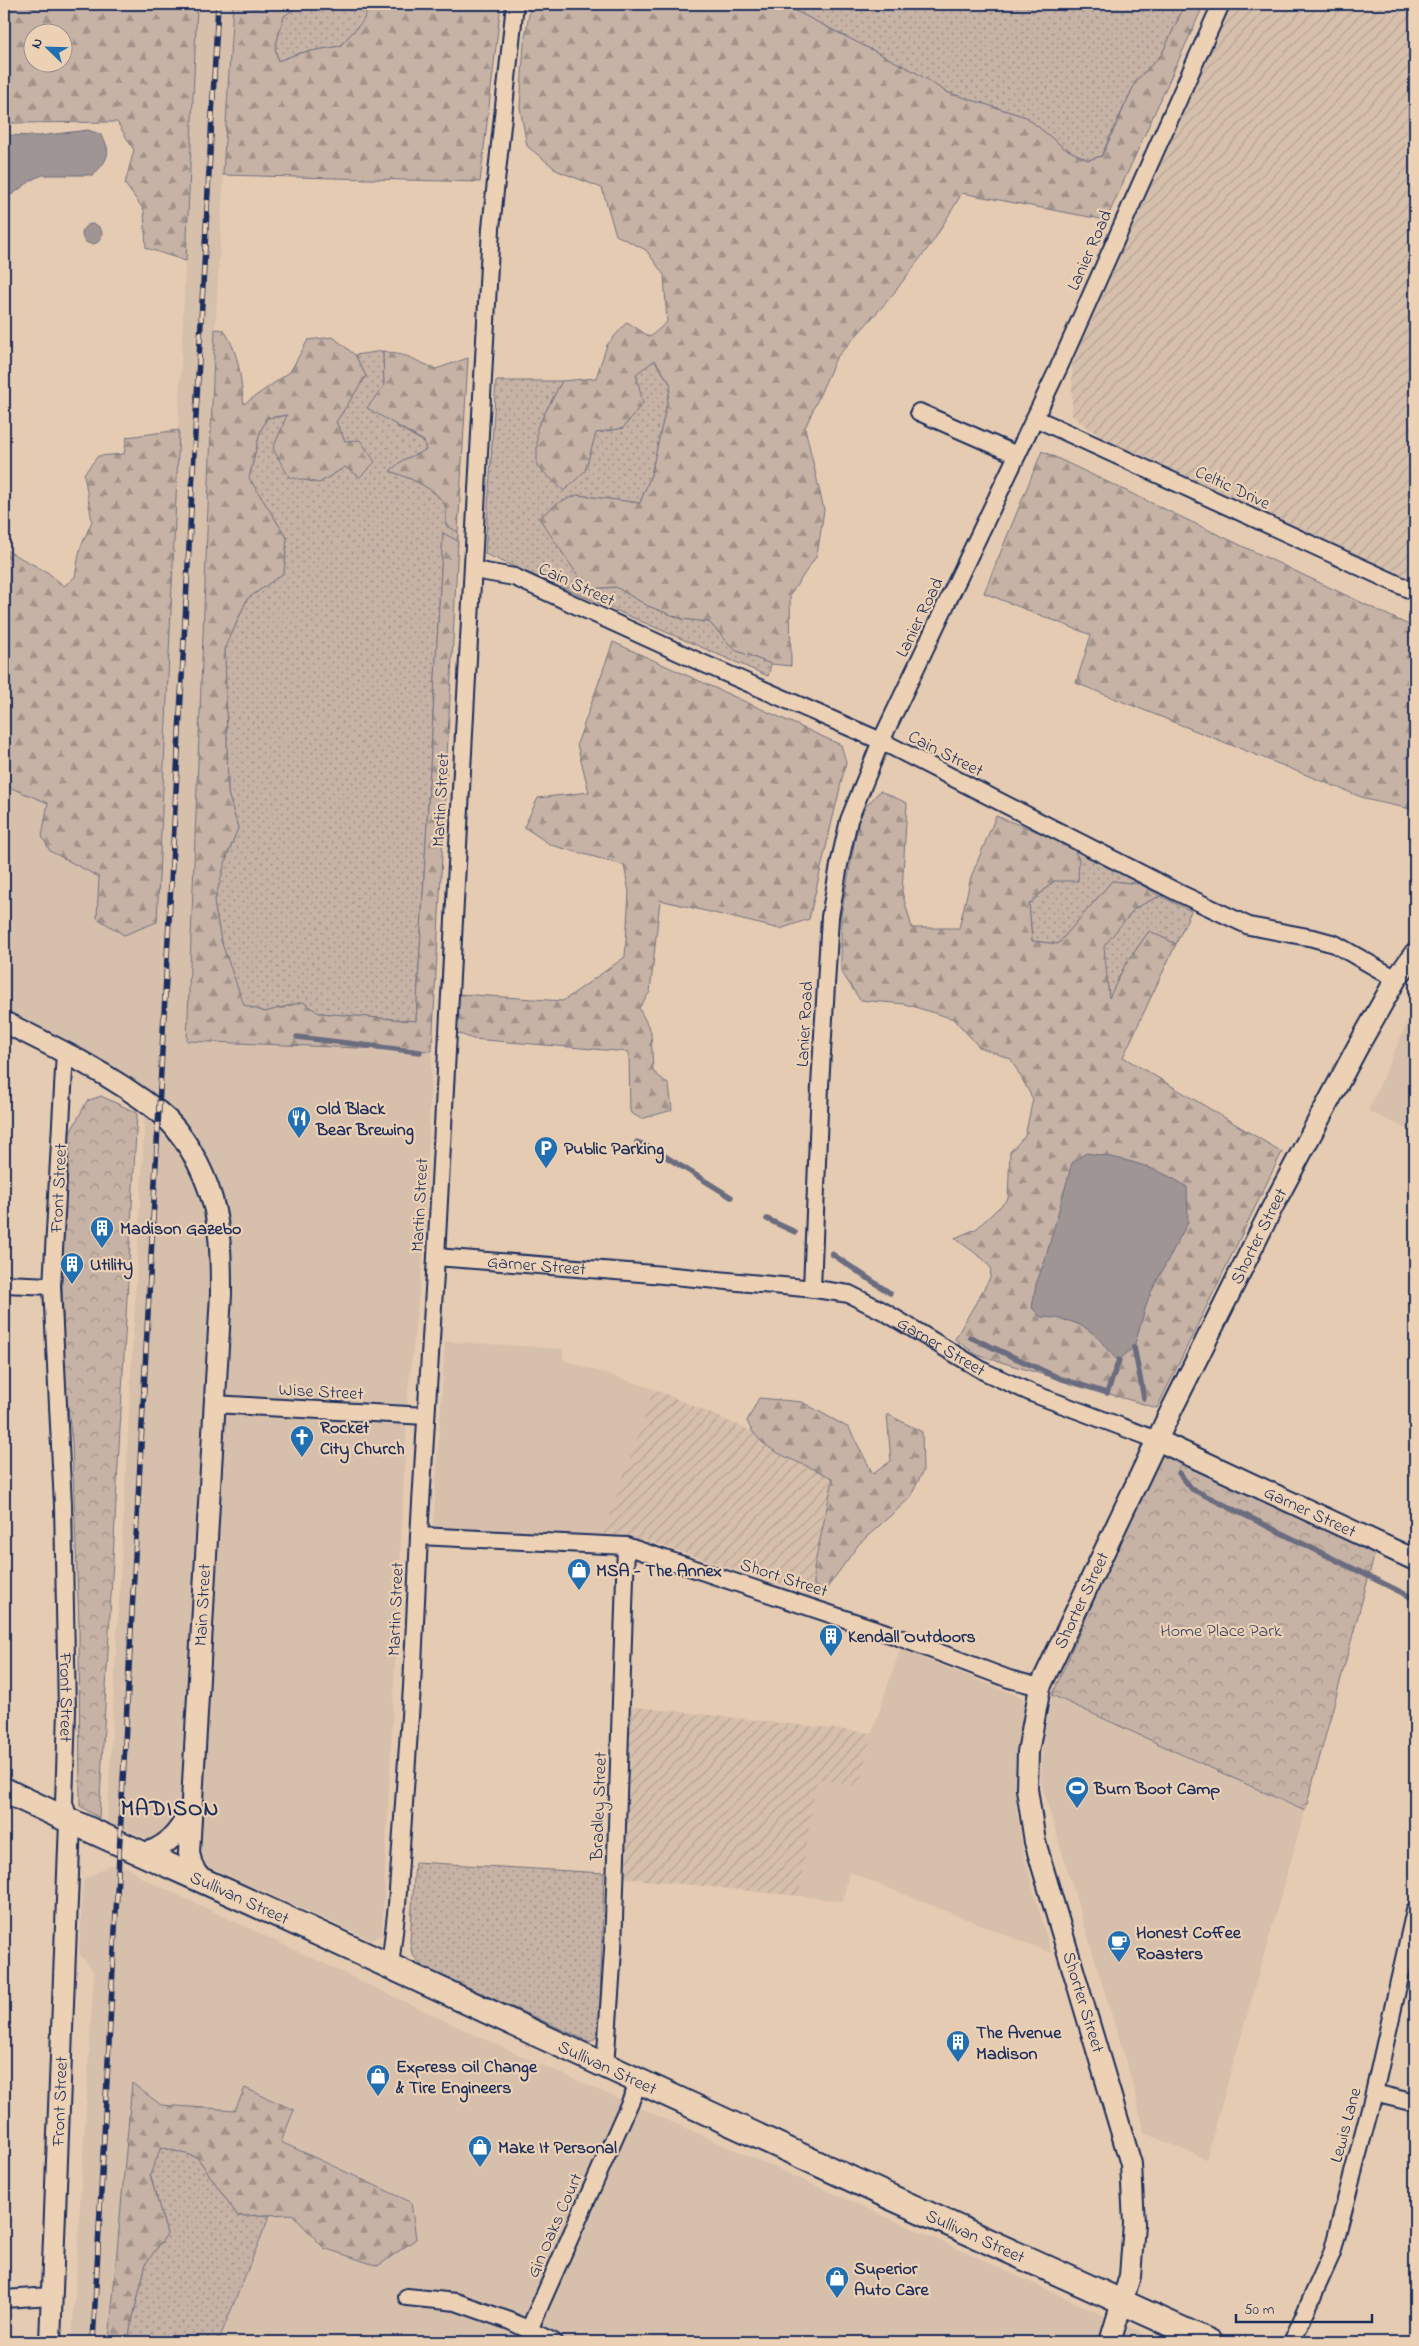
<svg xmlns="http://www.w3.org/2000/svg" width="1419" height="2346" font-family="'Indie Flower',sans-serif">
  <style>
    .built { fill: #d6bfab }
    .industrial { fill: url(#industrial-furrows) }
    .grass { fill: url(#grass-dots); stroke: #717182 }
    .forest { fill: url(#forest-firs); stroke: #717182; fill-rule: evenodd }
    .park { fill: url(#park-crowns); stroke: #717182 }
    .water { fill: #a09595; stroke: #6b6c7f }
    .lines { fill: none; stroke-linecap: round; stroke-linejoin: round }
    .stream { stroke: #6b6c7f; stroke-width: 5.5 }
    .minor-casing { stroke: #1b2f5e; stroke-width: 20 }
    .tertiary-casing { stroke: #1b2f5e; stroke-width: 24 }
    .secondary-casing { stroke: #1b2f5e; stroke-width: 28 }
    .minor { stroke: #edd1b4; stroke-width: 16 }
    .tertiary { stroke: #edd1b4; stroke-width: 20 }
    .secondary { stroke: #edd1b4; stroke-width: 24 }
    .rail-casing { stroke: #1b2f5e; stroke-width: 5.5 }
    .rail { stroke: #edd1b4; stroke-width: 4; stroke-dasharray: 11; stroke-linecap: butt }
    .labels { text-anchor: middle; stroke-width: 4.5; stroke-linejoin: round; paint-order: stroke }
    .street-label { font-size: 18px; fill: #1b2f5e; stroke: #edd1b4 }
    .poi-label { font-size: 18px; font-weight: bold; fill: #1b2f5e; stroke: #edd1b4; text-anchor: start }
    .park-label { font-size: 18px; fill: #354369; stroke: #edd1b4 }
    .district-label { font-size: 22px; font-weight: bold; letter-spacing: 1px; fill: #1b2f5e; stroke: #edd1b4 }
  </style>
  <defs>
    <pattern id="industrial-furrows" width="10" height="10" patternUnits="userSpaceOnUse" patternTransform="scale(1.25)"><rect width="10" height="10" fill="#d6bfab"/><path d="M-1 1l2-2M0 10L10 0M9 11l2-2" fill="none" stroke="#b7a496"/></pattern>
    <pattern id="grass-dots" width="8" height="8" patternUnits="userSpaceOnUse" patternTransform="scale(1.25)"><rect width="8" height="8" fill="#c7b3a5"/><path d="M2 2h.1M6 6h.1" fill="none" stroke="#a1928a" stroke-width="1.8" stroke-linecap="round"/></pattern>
    <pattern id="forest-firs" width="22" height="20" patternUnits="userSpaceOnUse" patternTransform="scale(1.25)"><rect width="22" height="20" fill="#c7b3a5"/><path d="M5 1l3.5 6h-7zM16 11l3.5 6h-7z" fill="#a1928a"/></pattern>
    <pattern id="park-crowns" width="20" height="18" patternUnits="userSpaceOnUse" patternTransform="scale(1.25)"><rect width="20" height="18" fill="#c7b3a5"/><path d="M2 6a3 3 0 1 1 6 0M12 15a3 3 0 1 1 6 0" fill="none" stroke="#a1928a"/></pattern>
  </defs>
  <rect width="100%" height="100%" fill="#e5cbb1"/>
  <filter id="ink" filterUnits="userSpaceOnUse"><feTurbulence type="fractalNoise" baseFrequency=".02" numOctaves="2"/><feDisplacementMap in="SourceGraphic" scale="10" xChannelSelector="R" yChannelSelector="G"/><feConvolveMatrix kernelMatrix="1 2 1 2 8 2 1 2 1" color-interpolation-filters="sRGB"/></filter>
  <g filter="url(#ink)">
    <path class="built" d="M197 4H233L213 369 187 1041 432 1051 424 1247 408 1392 382 1935 371 1940 130 1831 107 1823 145 1115 167 1139 174 1107 52 1033 4 1007V785L48 803 50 851 99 877 156 922Z
      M1415 1006V1133L1368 1111Z
      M445 1341 563 1349V1360L654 1389 602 1538 433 1528Z
      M900 1649 1023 1698 1025 1713 1016 1758V1806L1024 1856 1051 1953 849 1872 843 1901 799 1896 817 1779 859 1787 872 1733Z
      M1052 1695 1305 1811 1206 2159 1144 2133 1134 2088 1041 1783 1043 1740Z
      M109 1865 127 1867 142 1878 488 2041 914 2229 1162 2342H218L270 2215 292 2214 324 2248 411 2203 281 2142 294 2110 245 2088 235 2110 161 2105 133 2083 109 2342H72L94 1972 79 1953 83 1881Z"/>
    <path class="industrial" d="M1231 4H1415V581L1101 437 1072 416V365Z
      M654 1389 846 1472 823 1598 644 1540 602 1538Z
      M627 1706 872 1733 859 1787 817 1779 799 1896 624 1878Z"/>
    <path class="grass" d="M301 4H370L363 21 340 46 300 53 278 61 275 48 284 16Z
      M782 4H1185L1162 54 1136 81 1101 156 1088 160 1064 148 1026 117 946 92 915 72Z
      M383 351 384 386 398 427 424 442 426 451 403 460 390 471C407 477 436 488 445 505 447 510 446 519 446 525L458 532V541L443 534 416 1021 319 1013 303 1002 265 1012 243 1005 221 941 214 903 227 856 238 828 228 793 225 649 247 599 284 573 287 538 249 478 260 432 267 418 288 415 319 483 345 467V441L336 422 366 376 355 355Z
      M654 360 671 385 651 475 640 503 577 495 587 589 616 587 648 606 682 619 709 622 735 650 771 664 768 676 485 554 496 381H562L537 428 585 471 596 433 623 428 636 374Z
      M1070 844 1140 884 1112 881 1058 944 1032 941 1029 904 1054 881Z
      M1160 896 1191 911 1176 944 1149 931 1124 967 1109 999 1103 946 1135 908Z
      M415 1862 604 1873 599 2035 590 2042 423 1967 412 1954 410 1941Z
      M160 2147 197 2157 238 2216 270 2215 218 2342H127L146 2263 167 2234 150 2174Z"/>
    <path class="forest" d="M4 4H197L186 261 146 248 144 210 125 184 134 150 117 122 10 123 4 120ZM62 32V62H32V32Z
      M233 4H301L284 16 275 48 278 61 300 53 340 46 363 21 370 4H501L480 182 223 175Z
      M531 4H782L915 72 946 92 1026 117 1064 148 1088 160 1102 156 1136 81 1162 54 1185 4H1204L1106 220 962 193 934 240 890 298 836 358 805 428 824 510 817 555 790 595 791 666 771 664 735 650 709 622 682 619 648 606 616 587 587 589 539 518 558 503 577 495 640 503 651 475 671 385 655 360 636 374 643 403 623 428 596 433 585 471 564 491 537 466V428L562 381 596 378 607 345 627 322 650 337 667 322 664 275 646 250 616 235 602 188 558 171 527 146 520 107 524 43Z
      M215 329 224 330C241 358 239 373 244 404L290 372 308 340 333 337 355 355 366 376 336 422 345 441 360 440 375 462 360 477 345 467 319 483 289 477 273 449 287 415 267 418 260 432 249 478 287 538 284 573 247 599 225 649 228 793 238 828 227 856 214 903 221 941 244 1005 265 1012 303 1002 319 1013 416 1021 443 533 458 541 432 1051 187 1041Z
      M383 351 406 356 436 369 468 358 458 532 446 525C446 519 447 510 445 505 436 488 407 477 390 471L403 460 426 450 424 441 367 408 384 386Z
      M179 430 157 922 124 935 97 918 99 877 50 851 42 836 48 803 4 785V549L47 572 64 586 75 577 80 549 92 521 84 474 98 456 124 454 127 437Z
      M1042 451 1415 628V810L1369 800 1076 683 1091 635 984 593Z
      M613 642 841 745 846 762 809 919 780 929 660 900 650 992 639 1008 651 1032 653 1071 669 1085 672 1110 641 1119 630 1112 629 1052 473 1039 457 1033 459 994 563 1001 625 957 629 892 624 865 551 845 524 827 538 798 589 792 577 744Z
      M880 791 907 803 902 892 912 928H959L971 877 996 816 1070 844 1079 859 1078 881H1054L1029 904 1032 941 1058 944 1112 881 1140 884 1160 896 1135 908 1104 946 1109 998 1124 967 1149 931 1176 944 1123 1057 1282 1152 1157 1408 977 1355 955 1339 990 1278 991 1268 983 1259 955 1238 976 1229 1008 1199 1010 1152 1025 1136 1033 1099 1011 1059 979 1047 954 1019 905 1004 860 1000 841 971V915L860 813Z
      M759 1398 802 1402 849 1428 873 1474 891 1461 887 1414 922 1432 923 1471 910 1498 859 1544 824 1592 814 1585V1568L833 1479C805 1461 761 1456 747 1421Z
      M132 2083 161 2105 235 2110 245 2088 294 2110 281 2142 411 2202 416 2239 378 2266 324 2248 292 2214 238 2216 197 2157 161 2147 150 2175 167 2234 146 2263 127 2342H109Z"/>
    <path class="park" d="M101 1096 137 1113 99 1818 80 1806 79 1625 72 1443 65 1381 62 1279 68 1137 87 1101Z
      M1168 1444 1378 1542 1305 1811 1052 1695 1158 1455Z"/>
    <path class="water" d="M88 130 100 134C114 152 107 161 93 175H43L35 178 4 200V135L39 136Z
      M82 234a10 10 0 1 1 20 0a10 10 0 1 1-20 0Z
      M1086 1153C1123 1158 1156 1166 1187 1187L1188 1222 1149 1296 1134 1347 1119 1360C1107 1353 1105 1344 1095 1335 1079 1321 1061 1318 1041 1317L1032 1308 1036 1284 1045 1260 1072 1163Z"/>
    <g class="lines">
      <path class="stream" d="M297 1037 420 1052
        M637 1142 655 1150 731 1197
        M767 1219 795 1232
        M832 1254 890 1293
        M970 1337 1059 1378 1107 1393 1119 1360
        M1134 1347 1144 1398
        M1179 1473 1192 1489 1415 1599"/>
      <g class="minor-casing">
        <g id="minor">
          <path d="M919 412 1017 455"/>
          <path d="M1035 418 1415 592"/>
          <path d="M474 570 514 577 700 662 881 741 1179 893 1249 926 1313 938 1335 944 1396 979"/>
          <path id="s1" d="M65 1052 52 1286 63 1505 67 1711 64 1803 70 1822"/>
          <path id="s2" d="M436 1257 641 1273 815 1289 849 1294 883 1311 985 1372 1034 1394 1157 1440"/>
          <path d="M4 1284 52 1286"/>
          <path d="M812 1289 820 1086 830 917 839 865 849 820 881 741 1059 367 1221 4"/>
          <path d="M214 1404 426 1416"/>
          <path d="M419 1536 626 1546 893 1635 1009 1679 1040 1687"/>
          <path d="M390 1967 397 1905 412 1687 419 1536 436 1257 491 228 515 4"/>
          <path d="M605 2067 613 1950 626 1546"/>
          <path d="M1374 2093 1415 2103"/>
          <path d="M407 2297 456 2302 510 2321 554 2342"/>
          <path d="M4 2299 51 2296"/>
          <path d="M529 2330 639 2082"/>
          <path d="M1292 2342 1332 2253 1374 2093 1415 1910"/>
        </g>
      </g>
      <g class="tertiary-casing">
        <g id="tertiary">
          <path d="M4 1022C57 1048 112 1075 159 1112 184 1132 203 1169 212 1199 221 1230 221 1262 221 1294L189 1853 192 1865 200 1880"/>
          <path id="s3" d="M1157 1440 1415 1560"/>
          <path d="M141 1854C165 1849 180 1833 189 1811"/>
          <path id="s4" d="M50 2342 70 1822"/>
          <path id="s5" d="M1110 2342 1130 2276 1134 2224 1131 2164 1035 1842 1027 1789 1028 1752 1040 1687 1166 1421 1275 1202 1357 1048 1396 979 1415 953"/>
        </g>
      </g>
      <g class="secondary-casing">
        <g id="secondary">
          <path id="s6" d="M4 1790C104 1838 206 1881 307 1928 608 2068 908 2206 1210 2342"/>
        </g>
      </g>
      <use href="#minor" class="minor"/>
      <use href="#tertiary" class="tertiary"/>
      <use href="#secondary" class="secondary"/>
      <g class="rail-casing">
        <path id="rail" d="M93 2342 218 4"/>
      </g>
      <use href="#rail" class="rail"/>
    </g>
  </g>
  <defs>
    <g id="restaurant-pin" transform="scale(1.25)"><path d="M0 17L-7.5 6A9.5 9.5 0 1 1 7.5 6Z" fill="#1f6fb2" stroke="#edd1b4"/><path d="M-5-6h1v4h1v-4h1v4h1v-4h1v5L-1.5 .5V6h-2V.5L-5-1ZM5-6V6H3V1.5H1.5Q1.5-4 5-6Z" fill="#fff"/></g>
    <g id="parking-pin" transform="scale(1.25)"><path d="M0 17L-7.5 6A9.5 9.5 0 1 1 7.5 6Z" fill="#1f6fb2" stroke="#edd1b4"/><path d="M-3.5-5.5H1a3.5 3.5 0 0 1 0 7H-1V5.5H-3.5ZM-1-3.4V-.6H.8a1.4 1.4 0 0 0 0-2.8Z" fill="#fff"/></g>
    <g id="building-pin" transform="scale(1.25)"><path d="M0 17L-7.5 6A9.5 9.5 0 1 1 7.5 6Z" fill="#1f6fb2" stroke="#edd1b4"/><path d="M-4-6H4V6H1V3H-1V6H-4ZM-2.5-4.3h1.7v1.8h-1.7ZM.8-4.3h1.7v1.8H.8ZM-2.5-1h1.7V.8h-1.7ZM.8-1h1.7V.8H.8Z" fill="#fff"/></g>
    <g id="church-pin" transform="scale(1.25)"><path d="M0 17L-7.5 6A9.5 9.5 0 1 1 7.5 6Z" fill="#1f6fb2" stroke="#edd1b4"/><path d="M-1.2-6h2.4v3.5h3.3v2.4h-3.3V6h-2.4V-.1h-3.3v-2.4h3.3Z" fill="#fff"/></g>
    <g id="shop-pin" transform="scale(1.25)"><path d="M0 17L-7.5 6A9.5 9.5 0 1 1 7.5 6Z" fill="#1f6fb2" stroke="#edd1b4"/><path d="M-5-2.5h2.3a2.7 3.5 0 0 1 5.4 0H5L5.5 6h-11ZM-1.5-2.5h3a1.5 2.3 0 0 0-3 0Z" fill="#fff"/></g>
    <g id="stadium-pin" transform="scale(1.25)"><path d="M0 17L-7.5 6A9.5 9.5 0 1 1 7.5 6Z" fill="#1f6fb2" stroke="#edd1b4"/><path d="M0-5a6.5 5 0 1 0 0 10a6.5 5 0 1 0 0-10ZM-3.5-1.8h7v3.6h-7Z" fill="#fff"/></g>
    <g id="cafe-pin" transform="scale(1.25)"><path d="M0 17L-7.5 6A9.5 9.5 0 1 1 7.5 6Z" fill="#1f6fb2" stroke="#edd1b4"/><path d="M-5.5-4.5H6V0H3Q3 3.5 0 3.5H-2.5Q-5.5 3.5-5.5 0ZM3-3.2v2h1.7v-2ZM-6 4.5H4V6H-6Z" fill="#fff"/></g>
  </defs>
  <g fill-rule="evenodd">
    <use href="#restaurant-pin" x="299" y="1118"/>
    <use href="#parking-pin" x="546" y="1148"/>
    <use href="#building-pin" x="102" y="1228"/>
    <use href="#building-pin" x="72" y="1264"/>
    <use href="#church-pin" x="302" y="1437"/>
    <use href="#shop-pin" x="579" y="1570"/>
    <use href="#building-pin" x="831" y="1636"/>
    <use href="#stadium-pin" x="1077" y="1788"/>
    <use href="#cafe-pin" x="1119" y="1942"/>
    <use href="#building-pin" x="958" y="2042"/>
    <use href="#shop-pin" x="378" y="2076"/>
    <use href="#shop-pin" x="480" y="2147"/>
    <use href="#shop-pin" x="837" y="2278"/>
  </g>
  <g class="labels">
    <g class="street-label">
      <text transform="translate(1089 250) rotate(-66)" y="6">Lanier Road</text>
      <text transform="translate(1233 487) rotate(25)" y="6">Celtic Drive</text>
      <text transform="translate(577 584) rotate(25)" y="6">Cain Street</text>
      <text transform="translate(919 617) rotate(-64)" y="6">Lanier Road</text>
      <text transform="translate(946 753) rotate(27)" y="6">Cain Street</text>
      <text transform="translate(440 800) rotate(-87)" y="6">Martin Street</text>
      <text transform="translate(804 1024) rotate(-87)" y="6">Lanier Road</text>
      <text transform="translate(58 1188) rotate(-87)" y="6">Front Street</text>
      <text transform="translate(419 1205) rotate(-87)" y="6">Martin Street</text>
      <text dy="6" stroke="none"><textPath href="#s5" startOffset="1175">Shorter Street</textPath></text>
      <text dy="6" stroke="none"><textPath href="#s2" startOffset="101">Garner Street</textPath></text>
      <text dy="6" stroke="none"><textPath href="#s2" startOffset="521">Garner Street</textPath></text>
      <text transform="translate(321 1391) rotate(3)" y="6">Wise Street</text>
      <text dy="6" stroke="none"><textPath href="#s3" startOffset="169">Garner Street</textPath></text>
      <text transform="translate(784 1577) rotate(18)" y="6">Short Street</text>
      <text dy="6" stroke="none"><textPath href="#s5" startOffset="770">Shorter Street</textPath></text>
      <text transform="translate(202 1605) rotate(-87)" y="6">Main Street</text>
      <text transform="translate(395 1609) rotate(-88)" y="6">Martin Street</text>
      <text dy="6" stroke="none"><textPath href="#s1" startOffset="646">Front Street</textPath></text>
      <text transform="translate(598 1806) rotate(-88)" y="6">Bradley Street</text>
      <text dy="6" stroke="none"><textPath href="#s6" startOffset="259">Sullivan Street</textPath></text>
      <text transform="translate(1084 2002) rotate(73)" y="6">Shorter Street</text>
      <text dy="6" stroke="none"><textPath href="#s6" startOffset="664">Sullivan Street</textPath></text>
      <text dy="6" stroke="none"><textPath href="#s4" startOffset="241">Front Street</textPath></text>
      <text transform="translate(1345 2125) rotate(-75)" y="6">Lewis Lane</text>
      <text transform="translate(554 2225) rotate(-66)" y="6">Gin Oaks Court</text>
      <text dy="6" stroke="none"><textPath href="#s6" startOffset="1069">Sullivan Street</textPath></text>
    </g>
    <g class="poi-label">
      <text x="316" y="1114">Old Black<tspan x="316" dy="21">Bear Brewing</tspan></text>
      <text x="564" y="1154">Public Parking</text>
      <text x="120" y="1234">Madison Gazebo</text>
      <text x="90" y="1270">Utility</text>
      <text x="320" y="1433">Rocket<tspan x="320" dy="21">City Church</tspan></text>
      <text x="596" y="1576">MSA - The Annex</text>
      <text x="848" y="1642">Kendall Outdoors</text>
      <text x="1094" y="1794">Burn Boot Camp</text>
      <text x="1136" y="1938">Honest Coffee<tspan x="1136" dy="21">Roasters</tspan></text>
      <text x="976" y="2038">The Avenue<tspan x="976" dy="21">Madison</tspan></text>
      <text x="396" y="2072">Express Oil Change<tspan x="396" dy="21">&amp; Tire Engineers</tspan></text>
      <text x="498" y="2153">Make It Personal</text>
      <text x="854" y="2274">Superior<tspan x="854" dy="21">Auto Care</tspan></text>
    </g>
    <g class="park-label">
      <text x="1221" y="1636">Home Place Park</text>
    </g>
    <g class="district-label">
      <text x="170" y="1815">MADISON</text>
    </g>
  </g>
  <rect width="1419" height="2346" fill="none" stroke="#edd1b4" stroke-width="20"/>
  <rect x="10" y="10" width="1399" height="2326" fill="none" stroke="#1b2f5e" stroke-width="2" filter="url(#ink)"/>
  <g transform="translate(48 48) rotate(293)"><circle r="24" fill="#edd1b4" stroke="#999092"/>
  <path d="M0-4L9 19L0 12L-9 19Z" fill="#1f6fb2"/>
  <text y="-8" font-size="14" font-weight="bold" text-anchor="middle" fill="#1b2f5e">N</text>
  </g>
  <path d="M1236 2314v8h136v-8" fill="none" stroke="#1b2f5e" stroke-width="2.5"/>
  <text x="1244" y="2314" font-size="15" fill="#1b2f5e" stroke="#edd1b4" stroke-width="4" paint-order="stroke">50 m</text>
</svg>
